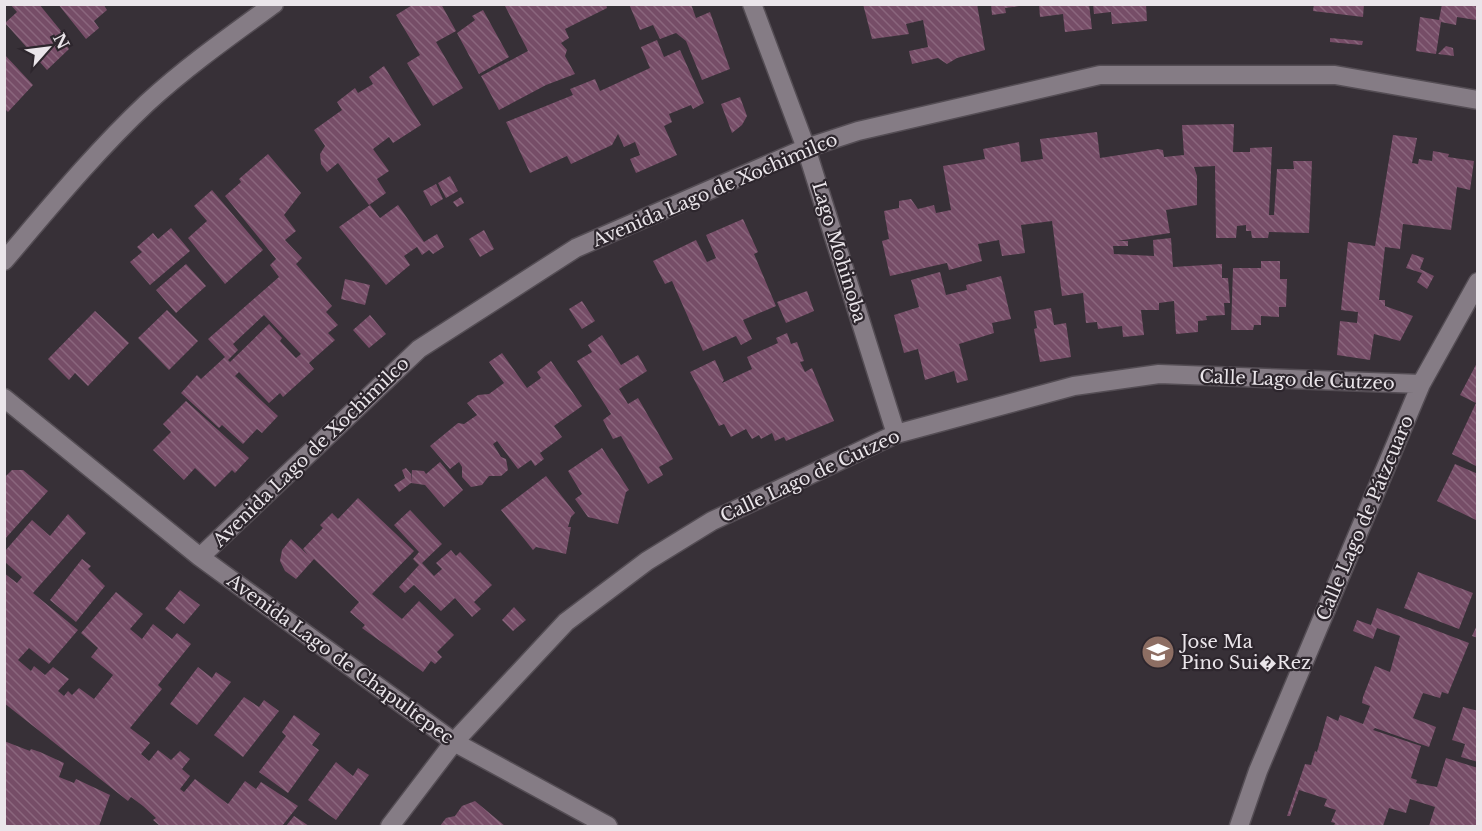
<svg xmlns="http://www.w3.org/2000/svg" width="1482" height="831" font-family="'Libre Baskerville',serif">
  <style>
    .building { fill: url(#building-back-hatch); fill-rule: evenodd }
    .lines { fill: none; stroke-linecap: round; stroke-linejoin: round }
    .minor-casing { stroke: #544d54; stroke-width: 21 }
    .minor { stroke: #857c85; stroke-width: 18 }
    .labels { text-anchor: middle; stroke-width: 4.5; stroke-linejoin: round; paint-order: stroke }
    .street-label { font-size: 18px; fill: #eae5ea; stroke: #2d262d }
    .poi-label { font-size: 18px; fill: #eae5ea; stroke: #2d262d; text-anchor: start }
  </style>
  <defs>
    <pattern id="building-back-hatch" width="6" height="6" patternUnits="userSpaceOnUse" patternTransform="scale(1.5)"><rect width="6" height="6" fill="#764d67"/><path d="M-1 5l2 2M0 0l6 6M5-1l2 2" fill="none" stroke="#8a667d"/></pattern>
  </defs>
  <rect width="100%" height="100%" fill="#373037"/>
  <path class="building" d="M10 4H39L70 42 66 45 69 49 47 70 5 23 17 12Z
    M58 4H103L107 10 94 21 99 28 86 39Z
    M414 4H441L456 31 436 42 463 88 433 106 407 63 420 55 396 15Z
    M504 4H606L607 8 565 29 569 38 561 43 567 50 565 56 575 74 546 85 499 110 481 76 528 51Z
    M629 4H691L696 18 710 12 730 69 702 80 686 41 676 33 660 39 653 25 640 30Z
    M863 4H977L985 50 957 58 947 64 938 58 912 64 909 51 928 47 923 20 906 24 909 34 872 39Z
    M991 4H1019V6L1005 8 1006 13 992 15Z
    M1039 4H1089L1092 29 1065 32 1063 14 1040 17Z
    M1093 4H1146L1147 21 1112 24 1111 12 1094 14Z
    M1314 4H1364L1363 17 1313 11Z
    M1442 4H1478L1476 20 1457 17 1456 25 1441 22 1436 54 1416 51 1420 17 1439 20Z
    M483 10 509 57 479 74 457 33 475 20 472 16Z
    M1330 38 1363 41 1362 45 1330 42Z
    M657 40 664 57 680 50 704 103 693 109 691 105 669 114 672 122 664 126 677 155 636 173 630 159 640 155 635 142 624 147 618 134 612 145 571 164 567 156 530 173 506 122 573 95 570 89 595 79 600 91 650 68 641 47Z
    M1446 46 1453 48 1454 56 1438 54Z
    M4 54 33 85 8 112 4 108Z
    M384 66 421 125 393 143 389 137 373 149 389 171 377 179 386 193 369 205 338 163 327 172 321 164 320 154 325 146 314 130 342 110 337 102 355 88 358 93 373 84 369 77Z
    M740 97 747 116 742 125 732 133 721 104Z
    M1234 124 1233 152H1250V148L1272 147 1269 215H1274L1277 169H1294L1293 161H1312L1309 233 1269 232 1268 238H1252L1251 231H1246V225L1237 226 1236 238H1216L1215 166 1194 167 1197 176V205L1166 210 1170 233 1117 241H1128V246H1113L1114 254 1154 256 1153 240 1171 238 1173 267 1222 264V278H1228L1230 303H1224L1225 315 1206 316 1207 320 1198 321V332L1176 334 1174 301 1159 303V310H1141L1144 335 1123 337 1122 326 1098 329 1097 322 1086 323 1083 293 1062 296 1052 221 1021 225 1025 253 1002 256 999 240 978 244 982 261 949 270 947 263 942 264 890 276 882 241 889 239 884 211 899 208V201L911 199 918 209 934 205 936 213 951 210 943 166 985 159 983 149 1019 142 1021 162 1043 159 1040 139 1097 132 1100 158 1158 149 1163 150 1164 157 1184 155 1182 125Z
    M1393 135 1417 138 1412 163 1418 164 1419 159 1432 161 1433 151 1449 154 1448 157 1474 161 1470 190 1457 187 1451 230 1403 224 1400 249 1385 247 1379 300H1385V306L1413 316 1400 341 1374 334 1370 360 1337 355 1340 321 1357 323 1358 312 1341 310 1348 242 1375 246Z
    M268 154 301 193 284 215 296 231 285 240 302 258 296 264 332 306 326 312 338 325 328 333 335 340 309 363 314 369 283 397 280 393 269 403 239 372 235 376 278 416 262 433 257 429 243 444 222 425 219 428 181 393 197 375 201 379 225 357 208 339 279 277 270 265 276 259 225 196 241 182 239 179ZM264 315 301 354 296 358 280 341 282 338 269 324 230 362 228 360 238 350 233 344Z
    M450 176 458 191 446 198 438 183Z
    M436 184 443 199 431 206 423 191Z
    M212 190 263 250 225 284 188 238 207 221 194 206Z
    M461 197 464 203 457 207 453 202Z
    M370 205 380 218 398 205 424 242 437 234 444 247 433 254 429 250 422 255 417 247 404 256 410 265 386 285 339 227Z
    M743 219 758 252 754 254 776 306 743 320 752 339 741 345 736 336 703 351 672 281 665 284 653 261 696 240 707 262 716 258 706 235Z
    M171 228 190 251 150 285 130 262 142 252 137 247 153 233 158 239Z
    M484 230 494 249 480 257 469 239Z
    M1412 254 1424 258 1420 269 1434 276 1427 289 1417 282 1422 273 1406 268Z
    M1261 261H1280V279H1287L1286 307H1279V317L1261 316V325H1254L1253 330H1231L1233 268H1261Z
    M186 264 206 286 176 313 156 290Z
    M940 272 946 295 967 290 966 285 1001 276 1011 319 992 323 994 333 959 344 968 380 957 383 954 371 925 380 918 349 904 353 894 315 919 307 911 280Z
    M345 279 370 285 365 305 341 299Z
    M807 291 814 311 786 323 777 302Z
    M582 301 595 321 582 329 569 309Z
    M1051 308 1054 325 1066 323 1071 357 1040 362 1034 329 1037 328 1034 311Z
    M167 310 198 341 169 370 138 338Z
    M95 311 129 343 88 386 75 373 69 380 48 359Z
    M370 315 386 334 369 348 353 330Z
    M787 333 791 344 797 342 804 361 800 362 805 372 812 368 834 421 786 441 784 437 775 441 772 433 761 439 759 435 752 439 746 429 731 437 724 424 719 426 690 372 715 360 724 380 722 383 752 369 747 357 778 343 776 338Z
    M602 335 621 365 638 355 647 371 619 389 628 404 638 398 673 459 659 467 663 475 648 484 621 436 613 439 603 420 611 414 577 361 592 352 588 345Z
    M502 353 527 388 541 378 537 372 551 361 582 406 554 426 562 437 540 453 544 459 535 466 531 460 518 469 497 441 493 444 501 457 506 459 508 470 501 476H489L482 485 471 487 462 477V467L459 462 450 469 430 446 458 423 464 424 477 415 467 403 478 395 489 394 504 383 489 362Z
    M1478 361V467L1452 454 1476 403 1460 395Z
    M186 401 249 458 235 473 232 470 215 487 195 468 184 480 153 450 171 432 163 424Z
    M602 448 629 490 626 492 618 524 588 517 575 499 582 494 568 471Z
    M440 462 463 490 444 507 425 485 411 483 412 470 424 471 426 474Z
    M1455 464 1478 474V521L1437 501Z
    M406 468 411 474V483L399 492 394 485 405 478 402 470Z
    M12 470H23L48 491 4 540V478Z
    M546 476 575 513 571 517 568 527H571L566 554 536 547 533 550 501 510Z
    M358 498 414 551 372 594 402 619 419 601 454 635 437 652 442 657 435 664 431 661 423 672 362 628 365 625 350 612 359 602 314 559 296 579 285 571 280 561 282 550 291 539 308 555 303 549 323 528 320 525 332 513 338 519Z
    M410 510 442 544 422 563 434 576 442 569 436 563 451 550 456 556 460 552 492 585 474 602 481 609 472 617 455 598 441 611 414 585 405 593 399 587 419 565 413 559 419 552 394 525Z
    M68 514 86 533 33 593 78 630 49 664 29 648 18 660 31 671 34 666 45 675 53 667 69 679 58 691 64 696 68 691 72 695 79 688 94 699 113 675 91 657 98 648 81 633 116 592 143 614 130 629 142 639 153 624 172 639 177 633 191 644 158 685 162 689 130 728 150 743 141 754 149 761 158 750 171 760 180 751 190 759 182 769 190 776 180 789 184 792 195 779 228 804 245 781 256 789 261 782 298 806 282 826H160L153 820 156 818 143 806 131 797 128 801 4 703V573L17 583 22 577 5 562V551L32 520 50 536Z
    M82 559 91 566 88 569 105 586 76 622 50 600Z
    M1418 572 1473 593 1459 629 1404 608Z
    M180 590 200 605 184 624 165 609Z
    M514 607 526 620 513 631 502 620Z
    M1377 608 1469 643 1448 694 1442 692 1440 698 1423 693 1413 718 1436 727 1429 747 1375 728 1373 730 1421 746 1411 778 1417 780 1416 783 1437 787 1446 758 1478 768V826H1429L1435 807 1410 799 1406 813 1389 808 1383 826H1334L1335 823 1331 822 1336 810 1324 806 1327 799 1299 790 1290 816H1287L1305 764 1311 765 1315 751 1317 752 1327 716 1338 721 1340 715 1363 724 1370 706 1362 703 1363 697 1375 666 1390 672 1400 636 1377 628 1373 639 1353 631 1357 620 1371 625Z
    M1478 623V638L1472 636Z
    M198 667 212 678 216 672 231 682 197 725 170 704Z
    M244 697 259 707 264 700 279 711 243 757 214 735Z
    M1463 707 1478 711V762L1461 757 1465 744 1452 740Z
    M294 715 320 734 312 745 319 750 288 793 259 772 286 736 282 732Z
    M4 741 30 751 31 749 40 752 64 763 59 777 74 783 76 779 110 795 99 826H4Z
    M336 762 353 776 358 768 369 775 336 820 308 800Z
    M475 801 505 826H440L446 818 455 816 462 806Z
    M294 816 309 826H286Z"/>
  <g class="lines">
    <g class="minor-casing">
      <path id="minor" d="M752 4 806 148 896 434
        M4 261C50 207 95 152 147 103 186 67 230 36 274 4
        M4 398 200 557 454 742 608 826
        M200 557 419 349 576 248 806 148 858 131 1100 75H1335L1478 100
        M390 826 454 742 566 622 647 561 712 521 896 434 1074 386 1159 374 1421 384
        M1239 826 1258 771 1421 384 1478 282"/>
    </g>
    <use href="#minor" class="minor"/>
  </g>
  <defs>
    <g id="school-disc" transform="scale(1.725)"><circle r="9.5" fill="#8d6e63" stroke="#2d262d"/><path d="M0-5L7-2L0 1L-7-2ZM-4 1L0 2.5L4 1V4Q0 6-4 4Z" fill="#fff"/></g>
  </defs>
  <g fill-rule="evenodd">
    <use href="#school-disc" x="1158" y="652"/>
  </g>
  <g class="labels">
    <g class="street-label">
      <text transform="translate(715 190) rotate(-23)" y="6">Avenida Lago de Xochimilco</text>
      <text transform="translate(839 252) rotate(73)" y="6">Lago Mohinoba</text>
      <text transform="translate(1297 380) rotate(2)" y="6">Calle Lago de Cutzeo</text>
      <text transform="translate(311 452) rotate(-44)" y="6">Avenida Lago de Xochimilco</text>
      <text transform="translate(810 476) rotate(-25)" y="6">Calle Lago de Cutzeo</text>
      <text transform="translate(1365 518) rotate(-67)" y="6">Calle Lago de Pátzcuaro</text>
      <text transform="translate(340 659) rotate(36)" y="6">Avenida Lago de Chapultepec</text>
    </g>
    <g class="poi-label">
      <text x="1181" y="648">Jose Ma<tspan x="1181" dy="21">Pino Sui�Rez</tspan></text>
    </g>
  </g>
  <rect width="1482" height="831" fill="none" stroke="#eae5ea" stroke-width="12"/>
  <g transform="translate(48 48) rotate(62)" stroke="#2d262d" stroke-width="4.5" paint-order="stroke">
  <path d="M0-4.5L10 22L0 15L-10 22Z" fill="#eae5ea"/>
  <text y="-9" font-size="16" font-weight="bold" text-anchor="middle" fill="#eae5ea">N</text>
  </g>
</svg>
